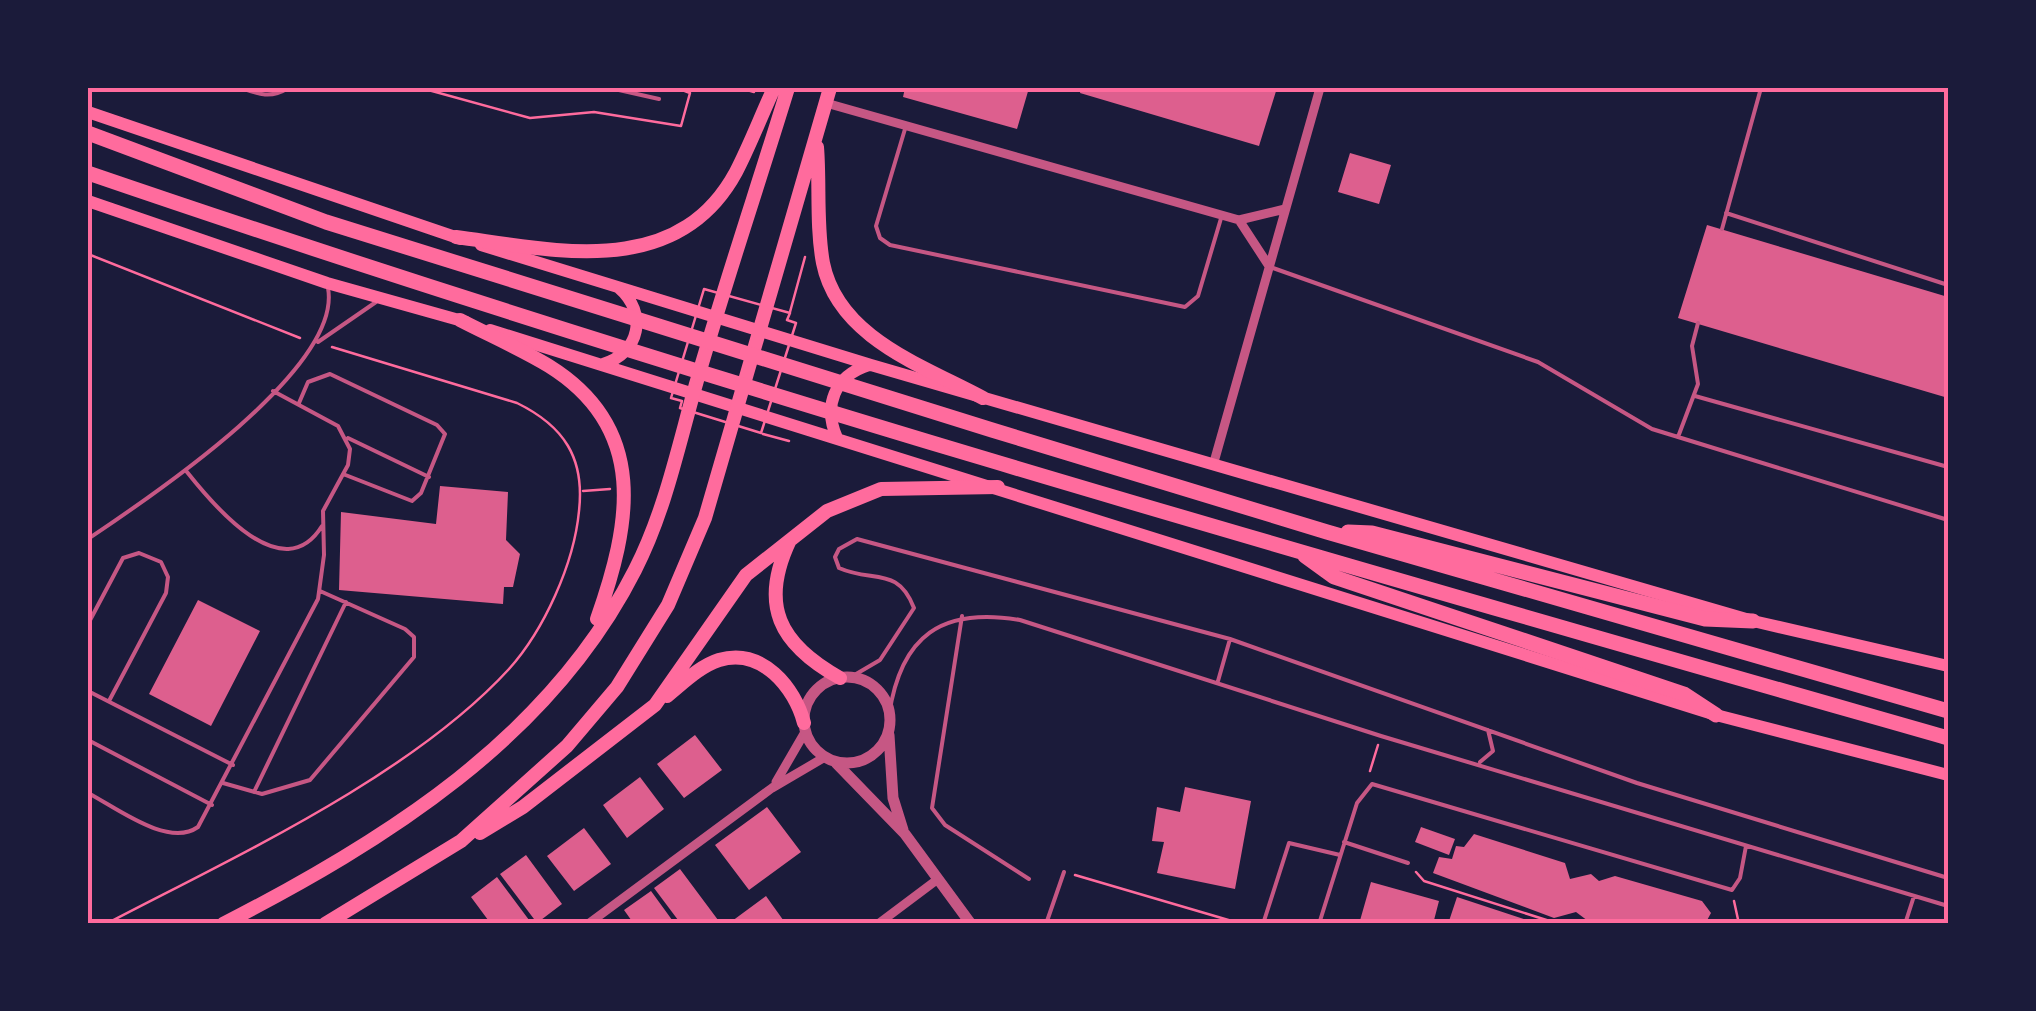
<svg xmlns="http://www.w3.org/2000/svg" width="2036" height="1011" font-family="Literata,serif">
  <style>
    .building { fill: #dd5f8e }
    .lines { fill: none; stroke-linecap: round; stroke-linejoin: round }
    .path { stroke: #ff6b9d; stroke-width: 2.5 }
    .service { stroke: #c65784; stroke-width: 4 }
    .minor { stroke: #c65784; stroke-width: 9 }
    .tertiary { stroke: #c65784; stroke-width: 11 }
    .secondary { stroke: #ff6b9d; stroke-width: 12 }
    .primary { stroke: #ff6b9d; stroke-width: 14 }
    .trunk { stroke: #ff6b9d; stroke-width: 15 }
    .neatline { fill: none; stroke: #ff6b9d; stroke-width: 4 }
  </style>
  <rect width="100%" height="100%" fill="#1b1b3a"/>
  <path class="building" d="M905 88H1029L1017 129 903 97Z
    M1081 88H1277L1259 146 1080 93Z
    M1350 153 1391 165 1379 204 1338 192Z
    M1707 225 1948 297V398L1678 318Z
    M440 486 508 492 506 540 520 554 513 587H504L503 604 339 590 341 512 436 524Z
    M198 600 260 631 211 726 149 694Z
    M695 735 722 770 684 798 657 764Z
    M640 777 664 809 627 838 603 805Z
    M1185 787 1251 801 1235 889 1157 873 1164 842 1152 841 1157 807 1180 812Z
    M767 807 801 852 749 890 715 845Z
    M1421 827 1455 839 1449 855 1415 842Z
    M584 828 611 864 574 891 547 856Z
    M1474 834 1565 863 1570 879 1591 874 1599 881 1615 876 1702 901 1711 913 1705 924H1592L1576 912 1554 918 1433 873 1439 857 1452 859 1456 846 1464 847Z
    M526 855 562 904 537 923 500 874Z
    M680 869 718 920 714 924H681L654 888Z
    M497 877 532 924H491L471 897Z
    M1371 882 1439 901 1433 924H1359Z
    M651 891 675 924H634L624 910Z
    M766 896 786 924H728Z
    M1457 897 1536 923V924H1448Z"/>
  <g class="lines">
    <path class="path" d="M421 88 530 118 594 112 681 126 690 93 677 88
      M740 88 754 92
      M88 254 300 338
      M704 289 790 313 787 320 796 323 761 433 680 408 682 401 671 398Z
      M790 312 805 257
      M763 434 789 441
      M583 491 610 489
      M1370 771 1378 745
      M1416 872 1424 881 1559 924
      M1075 875 1242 924
      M1734 901 1739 924
      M106 924C234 857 411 776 509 669 544 630 574 564 579 511 585 458 564 426 517 403L332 347"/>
    <path class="service" d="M241 88C258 94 271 99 288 88
      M610 88 659 99
      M905 129 876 226 880 238 890 245 1185 307 1198 296 1222 215
      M1726 213 1948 285
      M1722 229 1761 88
      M1273 268 1538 362 1652 429 1948 520
      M318 342 376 302
      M1695 396 1948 467
      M299 403 308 382 330 374 437 425 445 434 421 493 412 501 343 474
      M1678 437 1698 384 1692 346 1698 323
      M348 438 429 477
      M187 472C214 506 283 589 322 526
      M88 539C149 498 343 369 328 288
      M962 616 932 808 945 825 1029 879
      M88 624 123 558 139 553 161 562 168 577 166 593 109 701
      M851 677 880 660 914 608C898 566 873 583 839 568L835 557 839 549 857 539 1230 639 1637 783 1948 878
      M1218 681 1230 639
      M88 691 233 765
      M889 715C901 635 942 607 1020 620L1381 736 1948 906
      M88 740 212 805
      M1480 762 1493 751 1488 730
      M223 783 262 794 310 780 414 657V637L405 629 320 591
      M254 792 346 602
      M88 793C117 808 168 848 198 827L318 599 324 555 323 511 348 465 350 449 338 426 273 391
      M1344 842 1408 863
      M1046 924 1064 872
      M1263 924 1289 843 1340 855
      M1319 924 1357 803 1372 784 1732 890 1740 878 1746 846
      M1905 924 1914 896"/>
    <path class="minor" d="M826 103 1239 220 1285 209
      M1239 220 1269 266
      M1214 462 1320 88
      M776 782 805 732
      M588 924 772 788 825 757
      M878 924 938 879"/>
    <path class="tertiary" d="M804 720a43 43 0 1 1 86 0a43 43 0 1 1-86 0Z
      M889 735 893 798 903 830
      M836 763 905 834 971 924"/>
    <path class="secondary" d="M88 112 461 239
      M88 201 327 283 466 322
      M481 245 871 365 1753 621 1948 666
      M490 330 1716 715 1948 775
      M603 364C640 353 648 313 619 288
      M837 438C823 406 834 376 869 365"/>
    <path class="primary" d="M817 147C820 184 816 226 823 263 838 338 924 366 983 398
      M456 237C554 250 677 281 736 172 750 145 761 116 774 88
      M460 320C489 335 521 349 549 366 650 429 630 525 597 619
      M790 540C759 605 779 644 840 678
      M667 696C683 683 700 666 719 660 762 647 795 688 804 723
      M480 833 523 807 655 705 746 575 827 511 881 489 998 487
      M223 924C385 841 550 738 635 570 664 513 677 452 694 391 723 289 757 189 788 88
      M325 924 461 841 567 746 617 687 668 605 705 518 830 88"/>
    <path class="trunk" d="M88 133 326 222 992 430 1327 532 1948 711
      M88 173C701 383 1325 560 1948 738
      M1348 532 1372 533 1705 619 1753 621
      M1305 556 1334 577 1684 694 1716 715"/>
  </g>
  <rect width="2036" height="1011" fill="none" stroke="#1b1b3a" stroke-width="180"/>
  <rect x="90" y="90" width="1856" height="831" class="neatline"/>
</svg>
